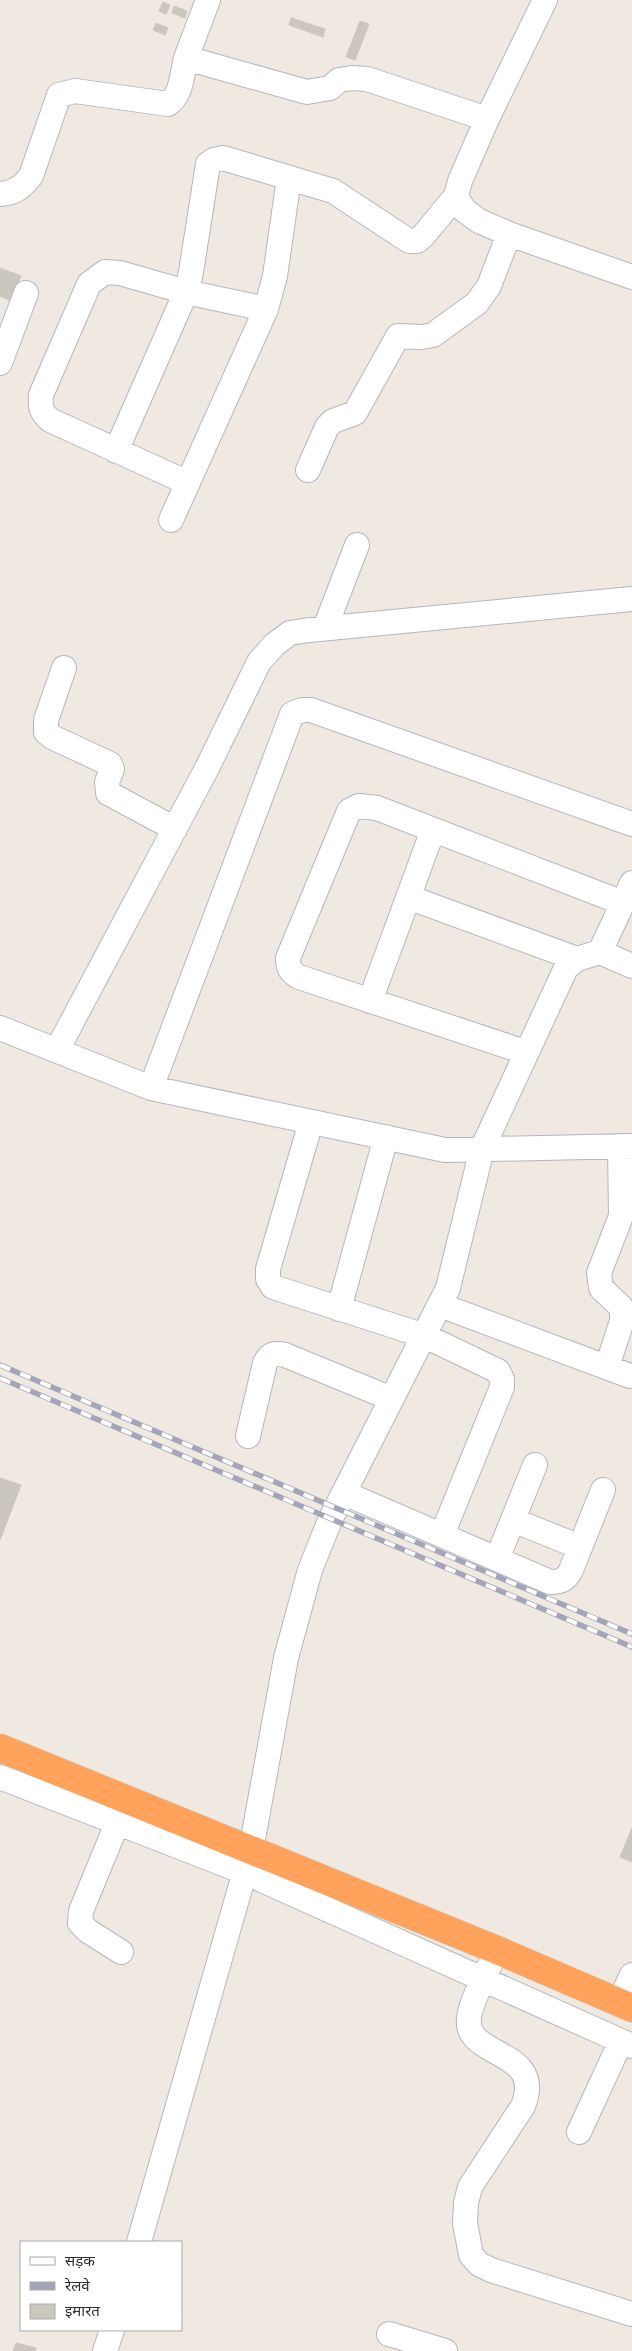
<svg xmlns="http://www.w3.org/2000/svg" width="632" height="2351" font-family="Signika,'Noto Sans Devanagari',sans-serif">
  <style>
    .building { fill: #cbc7bf; stroke: #cbc5ba }
    .lines { fill: none; stroke-linecap: round; stroke-linejoin: round }
    .minor-casing { stroke: #b4b7c1; stroke-width: 26 }
    .highway-casing { stroke: #c9c9c9; stroke-width: 29 }
    .minor { stroke: #fff; stroke-width: 24 }
    .highway { stroke: #ffa35c; stroke-width: 28 }
    .rail-casing { stroke: #a3a6b8; stroke-width: 5.5 }
    .rail { stroke: #fff; stroke-width: 4; stroke-dasharray: 11; stroke-linecap: butt }
  </style>
  <rect width="100%" height="100%" fill="#efe9e1"/>
  <path class="building" d="M163 2 170 5 166 14 159 11Z
    M174 6 187 11 185 18 172 13Z
    M291 18 325 29 323 37 289 25Z
    M360 21 369 24 355 60 346 57Z
    M156 23 168 28 165 35 153 30Z
    M0 268 21 276 11 301 0 296Z
    M0 1478 21 1485 0 1540Z
    M632 1828V1862L620 1857Z
    M16 2343 36 2348 35 2351H13Z"/>
  <g class="lines">
    <g class="minor-casing">
      <path id="minor" d="M208 0 186 58 307 92 330 88 339 80 352 78 367 79 487 119
        M545 0 487 119 460 181 456 196 464 210 479 221 509 234 632 277
        M0 194C15 193 22 187 31 176L59 95 75 91 168 104C182 95 182 73 186 58
        M0 363 26 293
        M116 451 186 292 191 272 208 164 214 160 223 158 333 191 409 241H417L423 236 456 196
        M308 470 327 427 333 421 355 413 398 336 422 337 433 335 477 303 489 286 509 234
        M188 483 50 420C41 412 40 407 41 395L89 284 105 272 120 273 186 292 266 309
        M171 520 266 309 275 276 289 178
        M325 628 357 545
        M64 668 46 720V732L52 737 110 764 112 769 107 782 108 793 175 829
        M632 883 600 952 632 966
        M408 897 577 959
        M370 1001 433 830
        M0 1028 151 1088 445 1150 632 1146
        M57 1050 207 768 259 662 274 645 290 633 309 630 632 599
        M525 1052 299 977C290 972 288 968 288 958L349 811 359 806 377 808 623 903
        M151 1088 292 714 302 710H311L632 824
        M311 1122 268 1269V1279L273 1287 425 1336 498 1371 502 1379V1387L442 1535
        M440 1305 630 1376
        M339 1309 386 1137
        M607 1367 622 1321V1313L621 1307 601 1288 599 1273 621 1216 620 1146
        M248 1436 265 1363C270 1353 275 1353 285 1355L392 1399
        M344 1493 550 1582C561 1582 566 1580 571 1570L603 1490
        M513 1520 580 1547
        M497 1559 535 1465
        M0 1777 244 1872 632 2046
        M497 1950C489 1967 471 2000 469 2018 464 2059 546 2048 523 2106L470 2187 466 2203 465 2223 471 2255 479 2264 491 2270 632 2314
        M121 1952 88 1931 80 1923 81 1911 123 1809
        M619 2002 632 1975
        M579 2132 621 2041
        M139 2242 251 1850 286 1658 310 1570 330 1520 448 1288 482 1149 566 968 577 959 600 952
        M389 2334 445 2351
        M105 2351 112 2330"/>
    </g>
    <g class="highway-casing">
      <path id="highway" d="M0 1748 497 1950 632 2008"/>
    </g>
    <use href="#minor" class="minor"/>
    <use href="#highway" class="highway"/>
    <g class="rail-casing">
      <path id="rail" d="M0 1365 632 1634
        M0 1378 632 1647"/>
    </g>
    <use href="#rail" class="rail"/>
  </g>
  <rect x="20" y="2241" width="162" height="90" fill="#ffffff" stroke="#ababab"/>
  <rect x="30" y="2257" width="25" height="8" fill="#ffffff" stroke="#ababab"/>
  <text x="65" y="2266" font-size="15" fill="#2e2e2e">सड़क</text>
  <rect x="30" y="2282" width="25" height="8" fill="#a3a6b8" stroke="#ababab"/>
  <text x="65" y="2291" font-size="15" fill="#2e2e2e">रेलवे</text>
  <rect x="30" y="2304" width="25" height="15" fill="#cbc7bf" stroke="#ababab"/>
  <text x="65" y="2316" font-size="15" fill="#2e2e2e">इमारत</text>
</svg>
